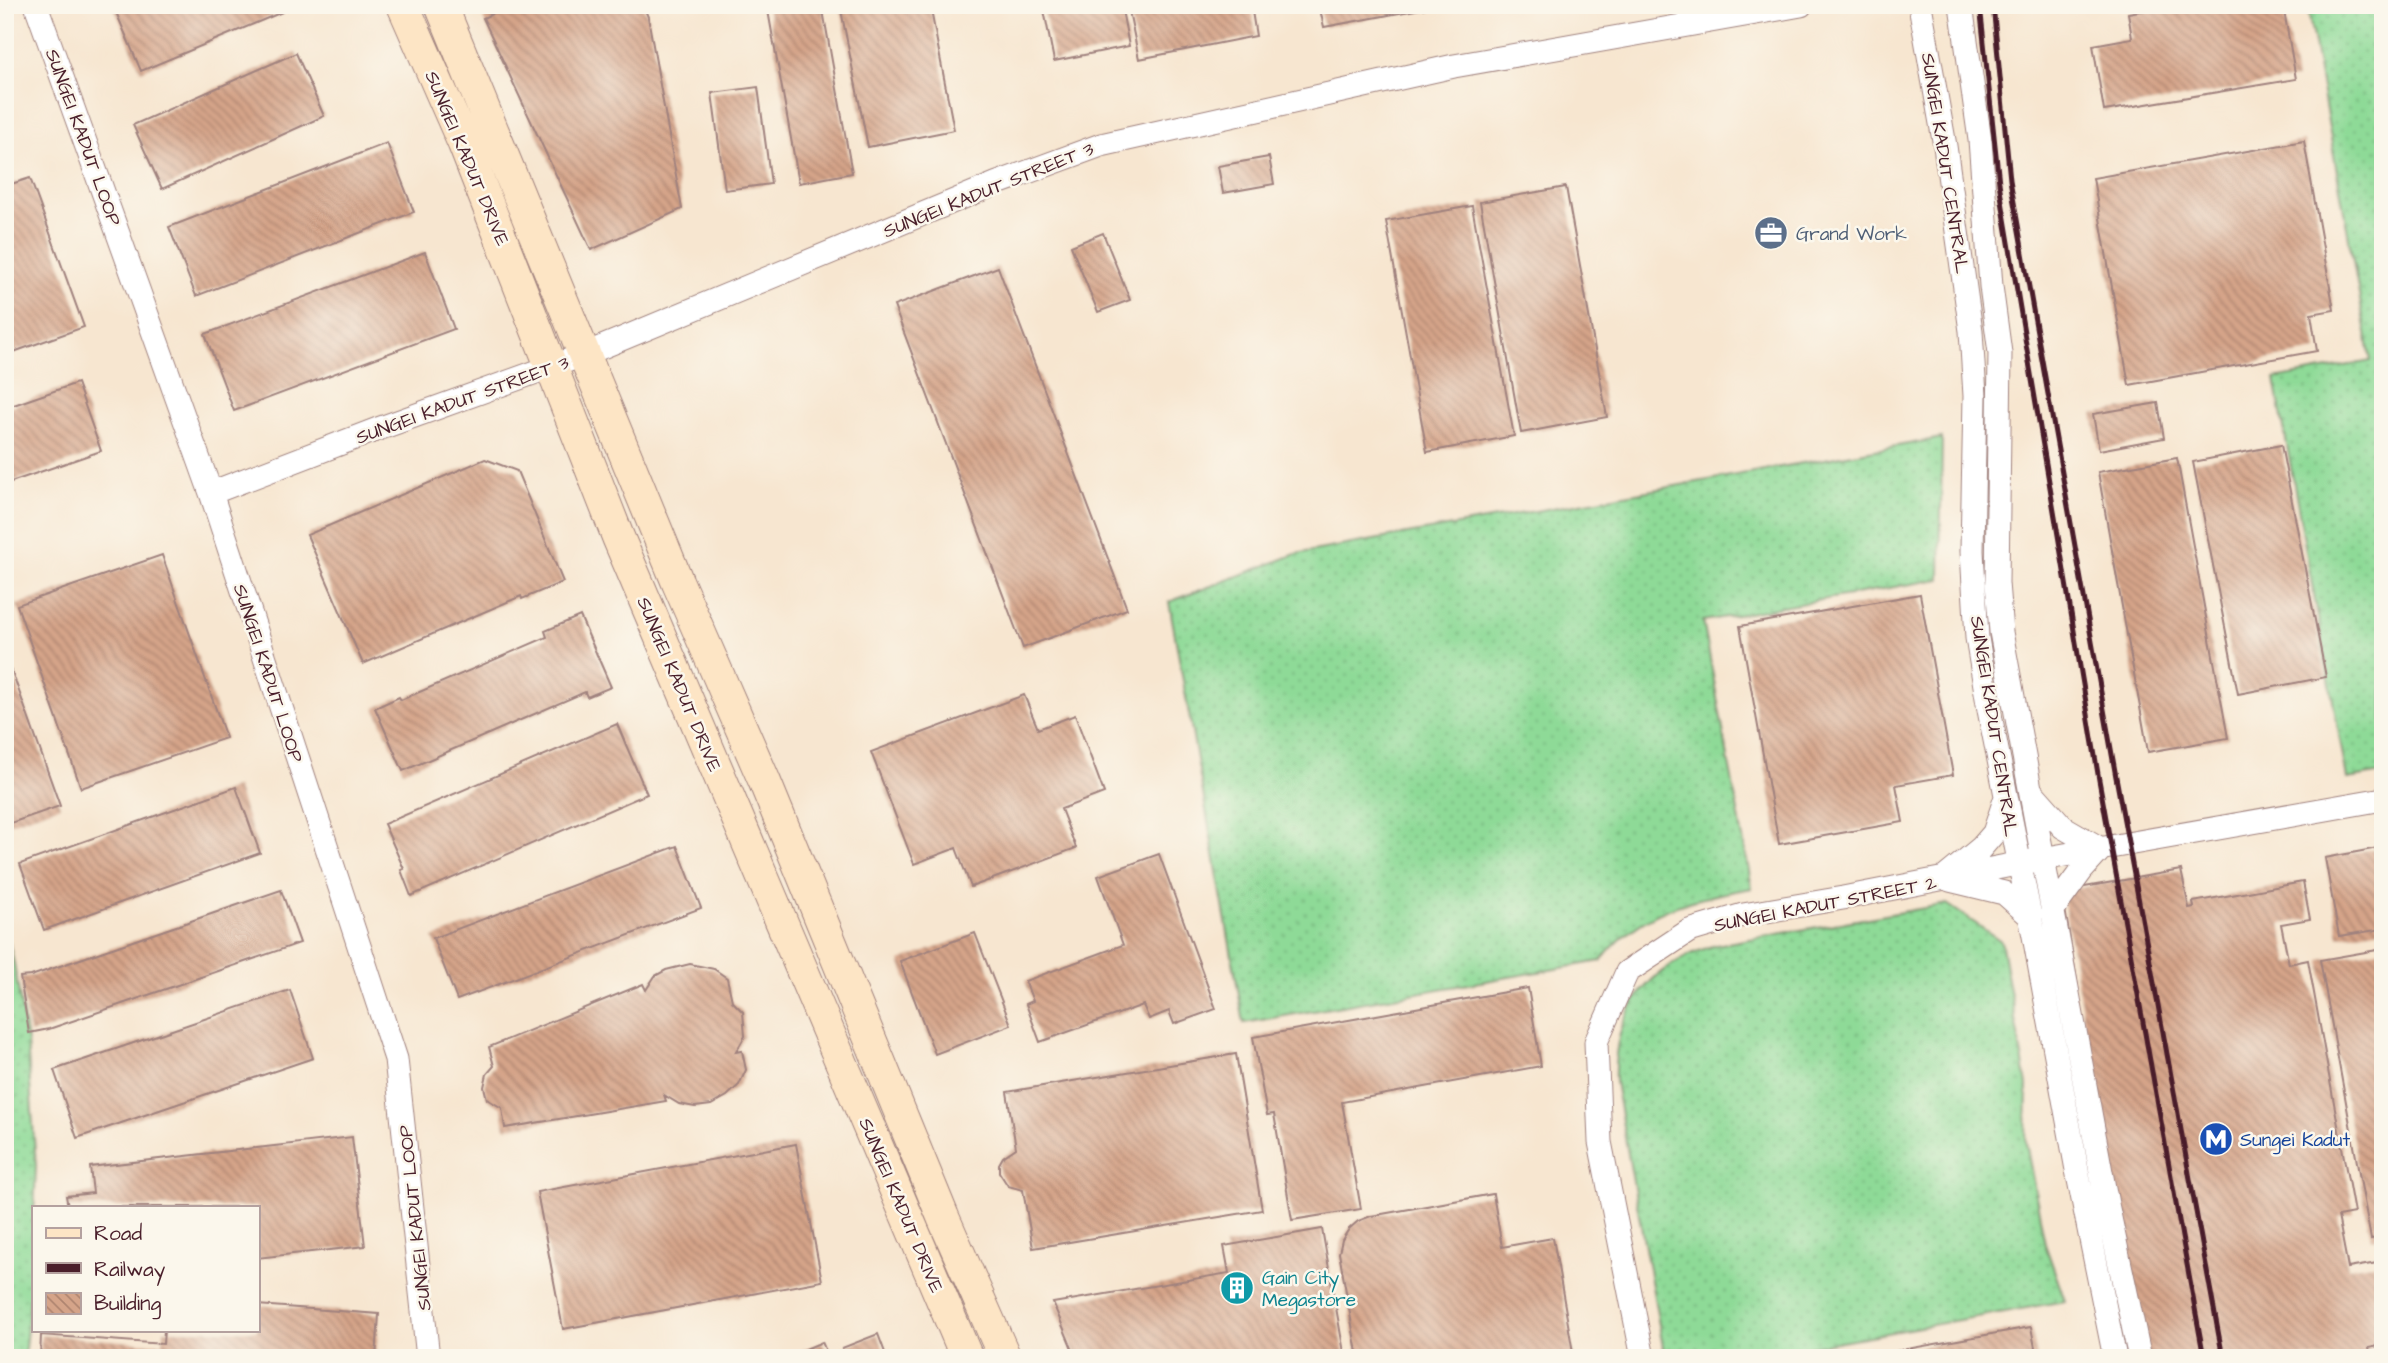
<svg xmlns="http://www.w3.org/2000/svg" width="2388" height="1363" font-family="'Architects Daughter',sans-serif">
  <style>
    .grass { fill: url(#grass-dots); stroke: #6c7c61; stroke-width: 2 }
    .building { fill: url(#building-back-hatch) }
    .lines { fill: none; stroke-linecap: round; stroke-linejoin: round }
    .street-casing { stroke: #a0827e; stroke-width: 25 }
    .secondary-casing { stroke: #a0827e; stroke-width: 34 }
    .street { stroke: #fff; stroke-width: 23 }
    .secondary { stroke: #fde5c5; stroke-width: 32 }
    .rail { stroke: #4a1f2b; stroke-width: 5 }
    .labels { text-anchor: middle; stroke-width: 5; stroke-linejoin: round; paint-order: stroke }
    .street-label { font-size: 19px; fill: #4a1f2b; stroke: #fbf7ec }
    .service-label { font-size: 19px; fill: #4e5e75; stroke: #fbf7ec; text-anchor: start }
    .transit-label { font-size: 19px; fill: #164399; stroke: #fbf7ec; text-anchor: start }
    .culture-label { font-size: 19px; fill: #0d838f; stroke: #fbf7ec; text-anchor: start }
  </style>
  <defs>
    <pattern id="grass-dots" width="8" height="8" patternUnits="userSpaceOnUse" patternTransform="scale(1.75)"><rect width="8" height="8" fill="#8eda97"/><path d="M2 2h.1M6 6h.1" fill="none" stroke="#7cbb82" stroke-width="1.8" stroke-linecap="round"/></pattern>
    <pattern id="building-back-hatch" width="6" height="6" patternUnits="userSpaceOnUse" patternTransform="scale(1.75)"><rect width="6" height="6" fill="#d5a489"/><path d="M-1 5l2 2M0 0l6 6M5-1l2 2" fill="none" stroke="#af8570"/></pattern>
  </defs>
  <rect width="100%" height="100%" fill="#fbf7ec"/>
  <filter id="ink" filterUnits="userSpaceOnUse"><feTurbulence type="fractalNoise" baseFrequency=".0143" numOctaves="2"/><feDisplacementMap in="SourceGraphic" scale="14" xChannelSelector="R" yChannelSelector="G"/><feConvolveMatrix kernelMatrix="1 2 1 2 8 2 1 2 1" color-interpolation-filters="sRGB"/></filter>
  <filter id="wash" filterUnits="userSpaceOnUse"><feTurbulence type="fractalNoise" baseFrequency=".00686" numOctaves="4" result="noise"/><feDisplacementMap in="SourceGraphic" scale="28" xChannelSelector="R" yChannelSelector="G"/><feGaussianBlur stdDeviation="1.57" result="paint"/><feColorMatrix in="noise" values="0 0 0 0 0 0 0 0 0 0 0 0 0 0 0 0 0 1.4 0 .05"/><feComposite in="paint" operator="in"/></filter>
  <g filter="url(#wash)">
    <rect width="100%" height="100%" fill="#f7e6d0"/>
    <path class="grass" d="M2307 5H2383V773L2347 779 2275 379 2371 361Z
      M1942 438 1940 579 1703 621 1752 888C1693 898 1639 910 1601 961L1244 1023 1169 602 1296 554Z
      M1947 904 2001 941 2027 1085 2026 1143 2045 1244 2065 1301 1747 1358H1665L1615 1082C1612 1011 1649 965 1716 945Z
      M5 926 14 964 27 1042 36 1166 31 1288 24 1358H5Z"/>
    <g id="blocks">
      <path class="building" d="M113 5H299L141 71Z
        M511 5H643L648 17 682 209 591 250 483 18Z
        M767 5H822L852 173 799 183Z
        M840 5H930L954 130 868 147Z
        M1043 5H1121L1129 46 1054 61Z
        M1161 5H1251L1256 36 1139 59 1129 11Z
        M1319 5H1432V7L1324 27Z
        M2174 5H2283L2296 79 2104 111 2093 45 2132 38 2128 13Z
        M296 53 324 116 162 189 133 125Z
        M758 87 771 184 725 190 712 93Z
        M2304 141 2334 310 2311 314 2317 351 2129 385 2093 178Z
        M387 143 414 212 196 296 169 227Z
        M1269 157 1274 184 1223 193 1218 166Z
        M30 178 84 327 5 355V186Z
        M1566 187 1607 417 1521 433 1480 202Z
        M1472 206 1514 436 1427 452 1386 221Z
        M1103 233 1130 300 1098 312 1071 246Z
        M425 252 454 329 234 411 205 334Z
        M998 267 1127 609 1023 648 894 306Z
        M77 383 101 451 5 484V408Z
        M2158 403 2164 438 2099 450 2093 414Z
        M2281 445 2326 677 2238 694 2193 462Z
        M2177 458 2228 738 2148 752 2098 472Z
        M485 459 517 471 563 582 522 599 521 596 363 664 307 535Z
        M162 555 226 738 81 788 17 605Z
        M1920 594 1953 775 1896 785 1903 822 1779 844 1740 626Z
        M580 616 611 687 587 697 585 692 403 771 375 708 399 697 401 700 547 637 545 631Z
        M5 652 60 806 5 825Z
        M1024 695 1038 729 1075 715 1104 793 1061 809 1076 848 971 887 956 848 914 864 871 752Z
        M617 724 647 794 411 896 401 870 404 869 384 824Z
        M236 787 260 853 44 930 20 864Z
        M677 846 701 908 457 1000 433 938Z
        M2383 847V929L2339 936 2325 858Z
        M1159 854 1216 1009 1174 1024 1169 1011 1149 1019 1143 1005 1040 1042 1026 1004 1033 1001 1025 981 1123 945 1098 876Z
        M2181 870 2189 908 2194 907 2193 902 2303 882 2310 919 2281 924 2289 964 2308 960 2354 1213 2338 1216 2348 1268 2383 1262V1345L2369 1348 2371 1358H2140L2062 891Z
        M281 890 300 943 49 1029 29 1033 20 977 31 976Z
        M975 933 1011 1025 935 1054 900 961Z
        M2383 949V1237L2371 1239 2320 960Z
        M690 964 714 969 727 978 732 1001 743 1012 745 1036 736 1052 742 1051 746 1070 739 1085 727 1096 711 1105 695 1107 679 1104 664 1095 666 1101 505 1128 502 1108 487 1099 484 1087 487 1074 494 1066 489 1047 643 984 646 990 655 976 666 970Z
        M1528 988 1541 1066 1342 1102 1361 1209 1292 1220 1274 1114 1267 1115 1253 1037Z
        M290 990 313 1058 77 1138 54 1070Z
        M1236 1054 1262 1210 1033 1248 1023 1190 1008 1186 999 1172V1164L1003 1157 1016 1148 1007 1092Z
        M352 1137 365 1246 257 1258V1207H68L66 1196 93 1193 90 1167Z
        M796 1144 822 1281 563 1329 537 1192Z
        M1493 1194 1502 1247 1553 1238 1574 1358H1358L1339 1253 1342 1240 1349 1229 1358 1221 1371 1216Z
        M1322 1229 1345 1358H1076L1053 1303 1229 1273 1224 1246Z
        M257 1305 379 1314 376 1358H40L41 1335 163 1344 164 1330H257Z
        M2031 1327 2037 1358H1867V1356Z
        M878 1334 887 1358H846L842 1348Z
        M822 1342 829 1358H784Z"/>
    </g>
  </g>
  <g filter="url(#ink)">
    <use href="#blocks" fill-opacity="0" stroke="#a0827e" stroke-width="2"/>
    <g class="lines">
      <g class="street-casing">
        <path id="street" d="M36 5 211 493 396 1059 428 1358
          M1920 5 1945 146 1971 331 1975 396 1972 551 1977 638 1989 710 2034 936 2077 1170 2115 1358
          M1961 5 1980 140 1991 286 2000 353 1997 583 2001 632 2107 1204 2140 1358
          M211 493 378 429 583 355 995 184 1101 145 1454 66 1801 5
          M2031 791 2063 827 2101 849
          M1947 876 1981 848 1994 833 2005 800
          M1950 880 2004 893 2031 917
          M2052 911 2082 870 2101 849
          M1643 1358 1600 1142 1596 1042 1627 972 1689 931 1743 915 1843 898 2042 859 2383 799"/>
      </g>
      <g class="secondary-casing">
        <path id="secondary" d="M403 5 464 144 618 537 967 1358
          M441 5 678 583 764 780 943 1217 1005 1358"/>
      </g>
      <use href="#street" class="street"/>
      <use href="#secondary" class="secondary"/>
      <path class="rail" d="M1980 5 1999 183 2099 780 2204 1358
        M1993 5 2010 180 2116 777 2223 1358"/>
    </g>
  </g>
  <defs>
    <g id="office-disc" transform="scale(1.75)"><circle r="9.5" fill="#5c6f8a" stroke="#fbf7ec"/><path d="M-6-3h4V-5.5h4V-3h4V5H-6ZM-1-4.5V-3h2v-1.5ZM-6 0V1H6V0Z" fill="#fff"/></g>
    <g id="metro-disc" transform="scale(1.75)"><circle r="9.5" fill="#1a4fb4" stroke="#fbf7ec"/><path d="M-5.5 5V-5H-3L0 0L3-5H5.5V5H3V-.5L0 4L-3-.5V5Z" fill="#fff"/></g>
    <g id="building-disc" transform="scale(1.75)"><circle r="9.5" fill="#0f9aa8" stroke="#fbf7ec"/><path d="M-4-6H4V6H1V3H-1V6H-4ZM-2.5-4.3h1.7v1.8h-1.7ZM.8-4.3h1.7v1.8H.8ZM-2.5-1h1.7V.8h-1.7ZM.8-1h1.7V.8H.8Z" fill="#fff"/></g>
  </defs>
  <g fill-rule="evenodd">
    <use href="#office-disc" x="1771" y="233"/>
    <use href="#metro-disc" x="2216" y="1139"/>
    <use href="#building-disc" x="1237" y="1288"/>
  </g>
  <g class="labels">
    <g class="street-label">
      <text transform="translate(84 137) rotate(70)" y="7">SUNGEI KADUT LOOP</text>
      <text transform="translate(468 158) rotate(67)" y="7">SUNGEI KADUT DRIVE</text>
      <text transform="translate(1946 163) rotate(81)" y="7">SUNGEI KADUT CENTRAL</text>
      <text transform="translate(988 189) rotate(-22)" y="7">SUNGEI KADUT STREET 3</text>
      <text transform="translate(462 399) rotate(-20)" y="7">SUNGEI KADUT STREET 3</text>
      <text transform="translate(269 673) rotate(72)" y="7">SUNGEI KADUT LOOP</text>
      <text transform="translate(680 684) rotate(67)" y="7">SUNGEI KADUT DRIVE</text>
      <text transform="translate(1995 726) rotate(81)" y="7">SUNGEI KADUT CENTRAL</text>
      <text transform="translate(1825 903) rotate(-11)" y="7">SUNGEI KADUT STREET 2</text>
      <text transform="translate(902 1205) rotate(67)" y="7">SUNGEI KADUT DRIVE</text>
      <text transform="translate(414 1218) rotate(-96)" y="7">SUNGEI KADUT LOOP</text>
    </g>
    <g class="service-label">
      <text x="1796" y="240">Grand Work</text>
    </g>
    <g class="transit-label">
      <text x="2240" y="1146">Sungei Kadut</text>
    </g>
    <g class="culture-label">
      <text x="1262" y="1284">Gain City<tspan x="1262" dy="22">Megastore</tspan></text>
    </g>
  </g>
  <rect width="2388" height="1363" fill="none" stroke="#fbf7ec" stroke-width="28"/>
  <rect x="32" y="1206" width="228" height="126" fill="#fbf7ec" stroke="#b4a19f" stroke-width="2"/>
  <rect x="46" y="1228" width="35" height="10" fill="#fde5c5" stroke="#b4a19f" stroke-width="2"/>
  <text x="94" y="1240" font-size="21" fill="#4a1f2b">Road</text>
  <rect x="46" y="1263" width="35" height="10" fill="#4a1f2b" stroke="#b4a19f" stroke-width="2"/>
  <text x="94" y="1276" font-size="21" fill="#4a1f2b">Railway</text>
  <rect x="46" y="1293" width="35" height="21" fill="url(#building-back-hatch)" stroke="#b4a19f" stroke-width="2"/>
  <text x="94" y="1310" font-size="21" fill="#4a1f2b">Building</text>
</svg>
